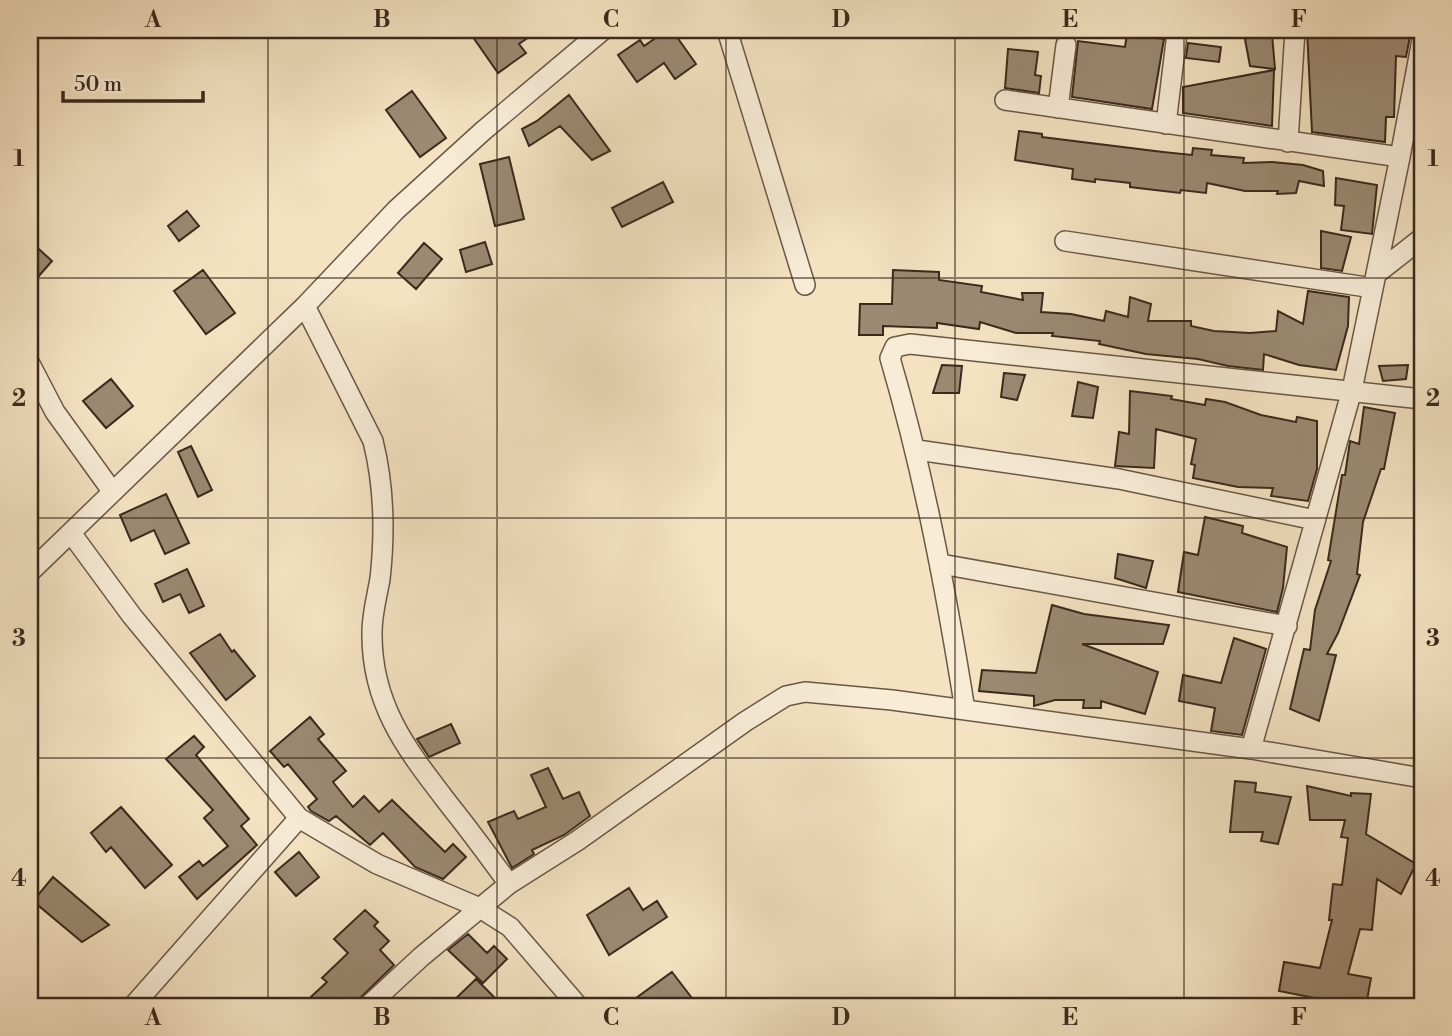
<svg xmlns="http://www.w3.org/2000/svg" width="1452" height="1036" font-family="'Libre Bodoni',serif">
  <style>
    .building { fill: #9b8972; stroke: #3b291d; stroke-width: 2 }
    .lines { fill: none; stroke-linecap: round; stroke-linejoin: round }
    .minor-casing { stroke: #695746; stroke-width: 22 }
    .minor { stroke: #f8ecd7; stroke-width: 19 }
    .grid { fill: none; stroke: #3b291d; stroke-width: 2; stroke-opacity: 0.55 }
    .neatline { fill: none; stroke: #3b291d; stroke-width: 2.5 }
    .grid-label { font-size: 23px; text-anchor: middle; font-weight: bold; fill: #3b291d }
  </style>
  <rect width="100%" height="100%" fill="#f4e2c1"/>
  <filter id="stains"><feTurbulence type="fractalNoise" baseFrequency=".00286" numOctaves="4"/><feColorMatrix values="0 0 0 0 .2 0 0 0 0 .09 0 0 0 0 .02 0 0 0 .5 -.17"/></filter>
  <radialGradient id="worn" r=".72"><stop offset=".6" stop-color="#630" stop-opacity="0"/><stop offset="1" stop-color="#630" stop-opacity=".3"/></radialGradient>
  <path class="building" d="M468 30H539L519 44 526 53 498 73Z
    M667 30H672L696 64 675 79 664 63 637 82 618 55 640 40 644 46Z
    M1307 30 1411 31 1406 57 1396 56 1394 117H1386L1385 142 1312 132Z
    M1127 34 1164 39 1152 109 1072 97 1078 41 1125 47Z
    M1244 34H1272L1275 69 1250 66Z
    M1188 43 1221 47 1219 62 1186 58Z
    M1008 49 1038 52 1035 75 1041 76 1039 93 1005 88Z
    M1274 70 1272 126 1183 113V87Z
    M412 91 446 138 420 157 386 110Z
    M569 95 610 151 592 160 560 126 529 146 522 129 537 121Z
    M1019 131 1042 134V137L1163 152 1192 155 1193 148 1212 150 1211 155 1244 158 1243 163 1272 162 1303 165 1323 171 1324 186 1299 181 1296 193 1277 194 1278 191H1245L1207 183 1206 193 1181 190 1180 193 1130 187V183L1095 179V182L1072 179 1073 169 1015 160Z
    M509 157 524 219 495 226 480 164Z
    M1336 178 1377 185 1372 234 1341 230 1344 206 1335 205Z
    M663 182 673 202 622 227 612 208Z
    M187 211 199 226 179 241 168 226Z
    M1321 231 1351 237 1342 271 1321 268Z
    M30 241 52 261 30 286Z
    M485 242 492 264 466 272 460 250Z
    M424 243 442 259 416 289 398 273Z
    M203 270 235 313 206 334 174 291Z
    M893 270 939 272V280L982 286 981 292 1023 300 1022 293H1043L1041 312 1071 314 1104 321 1106 311 1128 317 1130 297 1151 304 1148 321H1191V326L1214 331 1250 333 1276 331 1278 311 1303 324 1308 291 1349 297 1348 326 1336 370 1299 365 1264 354 1263 370 1228 366 1198 359 1146 354 1099 344 1100 341 1052 336 1053 333H1016L980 322 979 329 937 323V328L883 326V335H859L860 304H892Z
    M942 365 962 366 959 393H933Z
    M1408 365 1406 379 1383 381 1379 366Z
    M1004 373 1025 375 1017 400 1001 397Z
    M111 379 133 406 106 428 83 401Z
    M1078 382 1098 387 1093 418 1072 416Z
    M1130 391 1172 396 1171 399 1205 405 1206 399 1225 402 1261 415 1296 422 1297 417 1317 421V469L1308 501 1271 496 1273 488 1238 487 1193 478 1195 465 1191 464 1196 439 1156 429 1154 468 1115 466 1119 432 1129 434Z
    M1364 407 1395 413 1384 469H1381L1363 522 1357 574 1360 575 1338 633 1327 654 1336 655 1319 721 1290 709 1304 649 1310 650 1315 610 1331 561 1328 560 1342 475H1345L1350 441 1359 444Z
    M191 446 212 490 198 497 178 452Z
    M166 494 189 543 165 554 154 530 131 541 120 515Z
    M1205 517 1243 526 1242 533 1287 547 1283 588 1277 612 1178 592 1184 552 1198 555Z
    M1118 554 1153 561 1146 588 1115 578Z
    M187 569 204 606 189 613 180 594 163 602 155 584Z
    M1052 605 1084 614 1169 625 1163 644H1082L1158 672 1145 714 1101 701V708H1083L1084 700H1055L1034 706V696L979 691 982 670 1036 673Z
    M220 634 232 652 234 650 255 676 226 700 190 653Z
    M1234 638 1266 649 1242 735 1211 731 1215 708 1179 701 1183 675 1221 683Z
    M310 717 324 734 318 739 346 771 333 782 353 807 364 796 379 812 392 800 445 852 453 844 466 857 443 879 415 867 383 833 370 845 336 816 329 821 311 811 308 807 317 799 288 764 284 767 270 751Z
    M451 724 460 743 429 757 417 739Z
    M194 736 204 747 196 755 249 819 241 826 257 845 197 899 179 877 199 861 203 866 228 846 204 818 213 810 166 759Z
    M548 768 563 799 579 792 590 816 564 835 532 850 534 854 512 868 488 822 514 811 518 819 546 807 531 775Z
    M1235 781 1256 783 1255 792 1291 797 1278 844 1261 841 1263 832H1230Z
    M1307 786 1351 796V793L1371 794 1366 834 1416 864 1401 894 1377 879 1372 930 1360 929 1348 974 1371 978 1366 1006H1315V998L1279 991 1284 962 1320 968 1332 920H1329L1333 884 1342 885 1348 838 1341 837 1345 820H1310Z
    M121 807 172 865 145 888 111 847 106 852 91 833Z
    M299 852 319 877 296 896 275 872Z
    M53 877 109 925 82 942 33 901Z
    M629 888 643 910 657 901 667 917 609 955 587 915Z
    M365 910 378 922 374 926 389 941 380 950 394 965 352 1006H301L327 982 322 978 348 953 334 939Z
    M468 934 487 953 494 946 507 959 483 983 448 950Z
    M672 972 698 1006H625Z
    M476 979 503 1006H448Z"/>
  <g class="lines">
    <g class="minor-casing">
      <path id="minor" d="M727 30 805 285
        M1005 100 1400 157 1422 40
        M1058 108 1066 45
        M1166 124 1177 33
        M1288 142 1295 30
        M1065 241 1373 288
        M1376 274 1400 157
        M305 306 373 441C384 485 385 534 380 579 377 596 372 614 372 632 371 706 408 751 451 807 471 832 490 858 509 884
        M30 364 55 412 112 491
        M917 450 1119 479 1315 520
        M71 533 132 616 299 818 377 864 480 908 510 927 578 1006
        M941 564 1287 626
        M30 572 305 306 396 210 483 131 603 30
        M965 710C946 591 924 474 890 358L895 347 910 344 1422 399
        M1251 749 1352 390 1376 274 1422 238
        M133 1006 299 818
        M368 1006 421 957 509 884 577 841 746 721 786 696 805 692 892 700 1251 749 1422 778"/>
    </g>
    <use href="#minor" class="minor"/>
  </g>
  <path class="grid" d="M268 30V1006M497 30V1006M726 30V1006M955 30V1006M1184 30V1006M30 278H1422M30 518H1422M30 758H1422"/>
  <rect width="1452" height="1036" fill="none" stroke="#f4e2c1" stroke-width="77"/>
  <path d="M63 91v10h140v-10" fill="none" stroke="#3b291d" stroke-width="3.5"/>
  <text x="74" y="91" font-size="21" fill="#3b291d" stroke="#f8ecd7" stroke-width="5" paint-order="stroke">50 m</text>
  <rect x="38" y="38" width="1376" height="960" class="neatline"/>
  <g class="grid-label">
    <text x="153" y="27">A</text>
    <text x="382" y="27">B</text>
    <text x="611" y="27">C</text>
    <text x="841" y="27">D</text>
    <text x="1070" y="27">E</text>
    <text x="1299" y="27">F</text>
    <text x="19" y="166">1</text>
    <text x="1433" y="166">1</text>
    <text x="19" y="406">2</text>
    <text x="1433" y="406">2</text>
    <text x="19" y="646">3</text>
    <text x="1433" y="646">3</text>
    <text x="19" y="886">4</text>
    <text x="1433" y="886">4</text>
    <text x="153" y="1025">A</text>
    <text x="382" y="1025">B</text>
    <text x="611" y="1025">C</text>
    <text x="841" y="1025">D</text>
    <text x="1070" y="1025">E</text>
    <text x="1299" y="1025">F</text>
  </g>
  <rect width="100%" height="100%" filter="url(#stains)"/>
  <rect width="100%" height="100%" fill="url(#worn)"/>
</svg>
